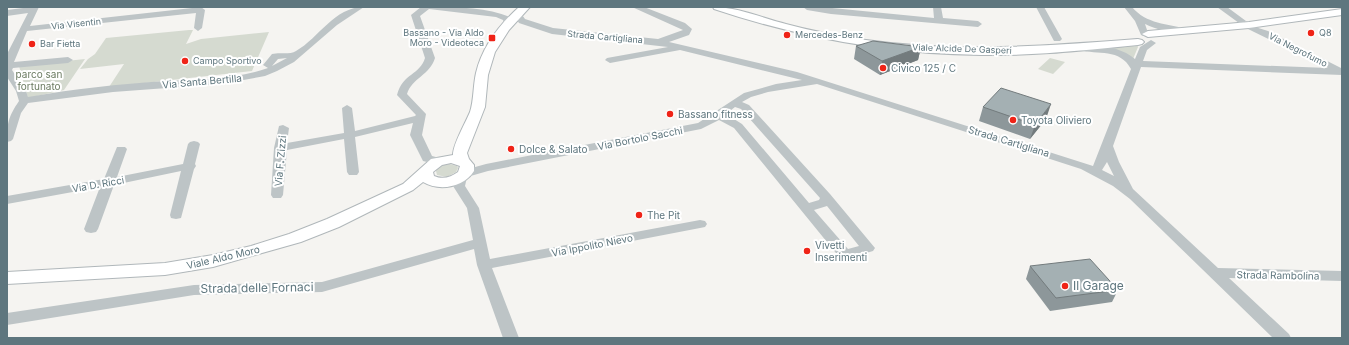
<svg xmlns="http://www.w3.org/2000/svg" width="1349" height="345" font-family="Inter,sans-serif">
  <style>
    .green { fill: #d5dad0 }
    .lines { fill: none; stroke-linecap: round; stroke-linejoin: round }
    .major-casing { stroke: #b0b7ba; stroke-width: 2 }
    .minor { fill: #bdc4c6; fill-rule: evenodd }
    .major { fill: #fff; fill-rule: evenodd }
    .wall { fill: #8d979a }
    .shaded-wall { fill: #737b7d }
    .building { fill: #a4b0b3; stroke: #737b7d }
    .poi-dot { fill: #ef2317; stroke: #fff; stroke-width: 1.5 }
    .labels { text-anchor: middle; stroke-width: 4; stroke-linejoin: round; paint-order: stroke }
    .far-street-label { font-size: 9px; fill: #5e767e; stroke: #fff }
    .far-poi-label { font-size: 9px; fill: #5e767e; stroke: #fff; text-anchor: start }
    .poi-label { font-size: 10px; fill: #5e767e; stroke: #fff; text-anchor: start }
    .park-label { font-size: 10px; fill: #6b7b61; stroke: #fff }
    .street-label { font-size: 10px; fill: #5e767e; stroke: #fff }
    .near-poi-label { font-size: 12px; fill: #5e767e; stroke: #fff; text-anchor: start }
    .near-street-label { font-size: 12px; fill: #5e767e; stroke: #fff }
  </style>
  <rect width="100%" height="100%" fill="#f5f4f1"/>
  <path class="green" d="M189 30H193L186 44 201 39 269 32 252 71 109 87 124 64 80 69 88 59 95 54 106 38Z
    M1137 44 1138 47 1133 59 1103 48Z
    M1050 58 1065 62 1053 74 1038 69Z
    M85 59 64 90 28 98 19 66Z
    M449 164 457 166 458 168 456 172 447 177 437 175 436 171C438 166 443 165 449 164Z"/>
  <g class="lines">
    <g class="major-casing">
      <path id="major" d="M519 7H530L509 30 495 52 488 75 485 107 467 153 469 159 474 165V171C464 187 440 192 423 182L413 190 339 227 301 242 213 267 165 275 7 284V272L165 263 213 255 251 246 289 234 327 219 403 184 431 159 453 155C453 144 465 124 470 112 474 100 473 86 476 73 482 47 500 24 519 7ZM451 163 460 166 458 172C451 177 443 180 434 176L433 172 442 165Z
        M713 7C738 7 762 18 786 24 812 31 839 36 866 40 957 53 1047 46 1138 39L1142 40 1144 42 1142 44 1138 45C1086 50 1034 56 981 55 890 54 801 38 714 9Z
        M1342 9V15L1249 28 1148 37 1142 34 1148 31 1249 22Z"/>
    </g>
    <path class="minor" d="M31 7H39L30 26 201 7 205 10 202 28 198 31 194 28 196 13 27 31 14 62 68 57 73 60 68 63 13 68 12 70 26 91 28 97C73 89 119 84 165 81 200 79 235 80 268 68L263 65 272 54C279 52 290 55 296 51 319 38 334 7 364 7L337 25 294 62 277 71 265 76 221 84 113 92 28 103 21 113 13 139 11 141 7 142C7 124 8 117 19 101L16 91 7 77V54L28 13 7 16V10ZM287 58 272 66 278 59Z
      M421 7C448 7 484 6 510 17L512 24 508 27 505 26 503 20 496 17 429 9 420 16 435 58C430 75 412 78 407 94L426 114 422 135 432 156 443 159 445 161 443 163 439 165 423 161 410 135 413 123 355 137 359 172 357 175H349L347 172 344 139 287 150 283 195 281 198H273L271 195 274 148 279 126 283 125 289 128 287 143 344 133 342 108 347 105 352 108 355 131 415 116 416 115 397 95C403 73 420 75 425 58L411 15Z
      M632 7H644L685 23 692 29 689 35 669 42 797 72 1093 166 1131 69C1120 48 1098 55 1079 50L1077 48 1079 46C1094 42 1123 48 1135 59L1140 47 1151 40 1156 43 1147 50 1143 61 1328 68 1248 29 1252 26 1268 31 1341 68 1342 75 1141 67 1113 146 1119 162 1133 189 1218 268 1342 271V281L1229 278 1289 334 1291 338H1273L1130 199 1113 186 1081 169 817 84 768 92 751 97 742 102 749 105 830 194 875 248 873 251C863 254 850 261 840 258L734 128 719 120 701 129 488 171 467 177 465 186 479 208 490 259 700 220 705 221 707 224 705 227 700 228 492 268 519 338H503L477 265 474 249 322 292 194 295 7 325V313L194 285 322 282 473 240 467 208 453 186 455 177 461 171 486 164 698 123 744 93 776 84 802 80 680 50 610 63 605 60 607 58 668 47 552 34 519 23 513 14 517 11 520 12 525 19 553 28 658 39 683 30ZM735 107 741 109 820 198 819 200 809 203 742 124 726 114ZM1107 162 1114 176 1102 170ZM827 206 859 246 848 249 814 210Z
      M803 7H822L934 18 933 7H941L943 18 978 21 982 24 978 27 831 14 807 10Z
      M1036 7H1044L1062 39 1060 41H1054Z
      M1124 7H1132C1146 24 1168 24 1187 29L1188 31C1181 38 1153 28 1145 24L1148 33 1144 36 1141 35 1135 21Z
      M1217 7H1227L1246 21 1242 24 1239 23Z
      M194 141 198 142 200 144 195 164 196 166 194 169 181 218 176 219 171 218 170 215 181 171 114 185 98 229 96 232 91 233 86 232 84 229 100 187 7 204V196L104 179 117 147H125L127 149 117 177 183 164 188 144 190 142Z"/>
    <use href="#major" class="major"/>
  </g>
  <path class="wall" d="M856 46 921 47 918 60 880 75 854 59Z
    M983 107 1046 119 1030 139 979 121Z
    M1030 266 1118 290 1112 302 1050 311 1026 279Z"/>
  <path class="shaded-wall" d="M921 47 918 60 880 75 882 61Z
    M1051 104 1046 119 1030 139 1035 125Z"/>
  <path class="building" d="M873 41 921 47 882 61 856 46Z
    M1001 88 1051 104 1035 125 983 107Z
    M1090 259 1118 290 1056 298 1030 266Z"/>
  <g class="poi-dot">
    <circle cx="1311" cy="33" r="4"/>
    <circle cx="787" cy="35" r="4"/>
    <rect x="488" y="34" width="8" height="8" rx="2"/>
    <circle cx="32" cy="44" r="4"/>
    <circle cx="185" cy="61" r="4"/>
    <circle cx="883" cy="68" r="4"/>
    <circle cx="670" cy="114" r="4"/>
    <circle cx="1013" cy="120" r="4"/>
    <circle cx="511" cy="149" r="4"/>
    <circle cx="639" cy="215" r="4"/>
    <circle cx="807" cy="251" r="4"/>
    <circle cx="1065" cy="286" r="4"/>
  </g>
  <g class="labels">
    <g class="far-street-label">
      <text transform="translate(76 24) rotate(-6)" y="3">Via Visentin</text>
      <text transform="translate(605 37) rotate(5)" y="3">Strada Cartigliana</text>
      <text transform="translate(962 49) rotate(2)" y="3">Viale Alcide De Gasperi</text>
      <text transform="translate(1298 50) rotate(27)" y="3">Via Negrofumo</text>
    </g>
    <g class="far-poi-label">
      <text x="484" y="36" text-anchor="end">Bassano - Via Aldo<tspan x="484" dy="10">Moro - Videoteca</tspan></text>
      <text x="1319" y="36">Q8</text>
      <text x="795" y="38">Mercedes-Benz</text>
      <text x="40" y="47">Bar Fietta</text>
      <text x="193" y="64">Campo Sportivo</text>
    </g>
    <g class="poi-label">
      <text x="891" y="72">Civico 125 / C</text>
      <text x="678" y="118">Bassano fitness</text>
      <text x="1021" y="124">Toyota Oliviero</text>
      <text x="519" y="153">Dolce &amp; Salato</text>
      <text x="647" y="219">The Pit</text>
      <text x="815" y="249">Vivetti<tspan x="815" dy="12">Inserimenti</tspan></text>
    </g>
    <g class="park-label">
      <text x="39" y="78">parco san<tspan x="39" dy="12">fortunato</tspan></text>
    </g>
    <g class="street-label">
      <text transform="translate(202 81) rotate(-5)" y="4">Via Santa Bertilla</text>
      <text transform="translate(640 138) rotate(-11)" y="4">Via Bortolo Sacchi</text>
      <text transform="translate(1009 141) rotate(17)" y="4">Strada Cartigliana</text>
      <text transform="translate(280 161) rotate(-85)" y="4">Via F. Zizzi</text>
      <text transform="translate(98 184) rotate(-10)" y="4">Via D. Ricci</text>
      <text transform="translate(592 245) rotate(-11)" y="4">Via Ippolito Nievo</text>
      <text transform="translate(223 257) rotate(-13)" y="4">Viale Aldo Moro</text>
      <text transform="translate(1278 275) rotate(1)" y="4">Strada Rambolina</text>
    </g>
    <g class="near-poi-label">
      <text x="1073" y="290">Il Garage</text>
    </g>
    <g class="near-street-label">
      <text transform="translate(257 288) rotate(-1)" y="4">Strada delle Fornaci</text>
    </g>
  </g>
  <rect width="1349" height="345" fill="none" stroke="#5e767e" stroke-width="16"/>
</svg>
